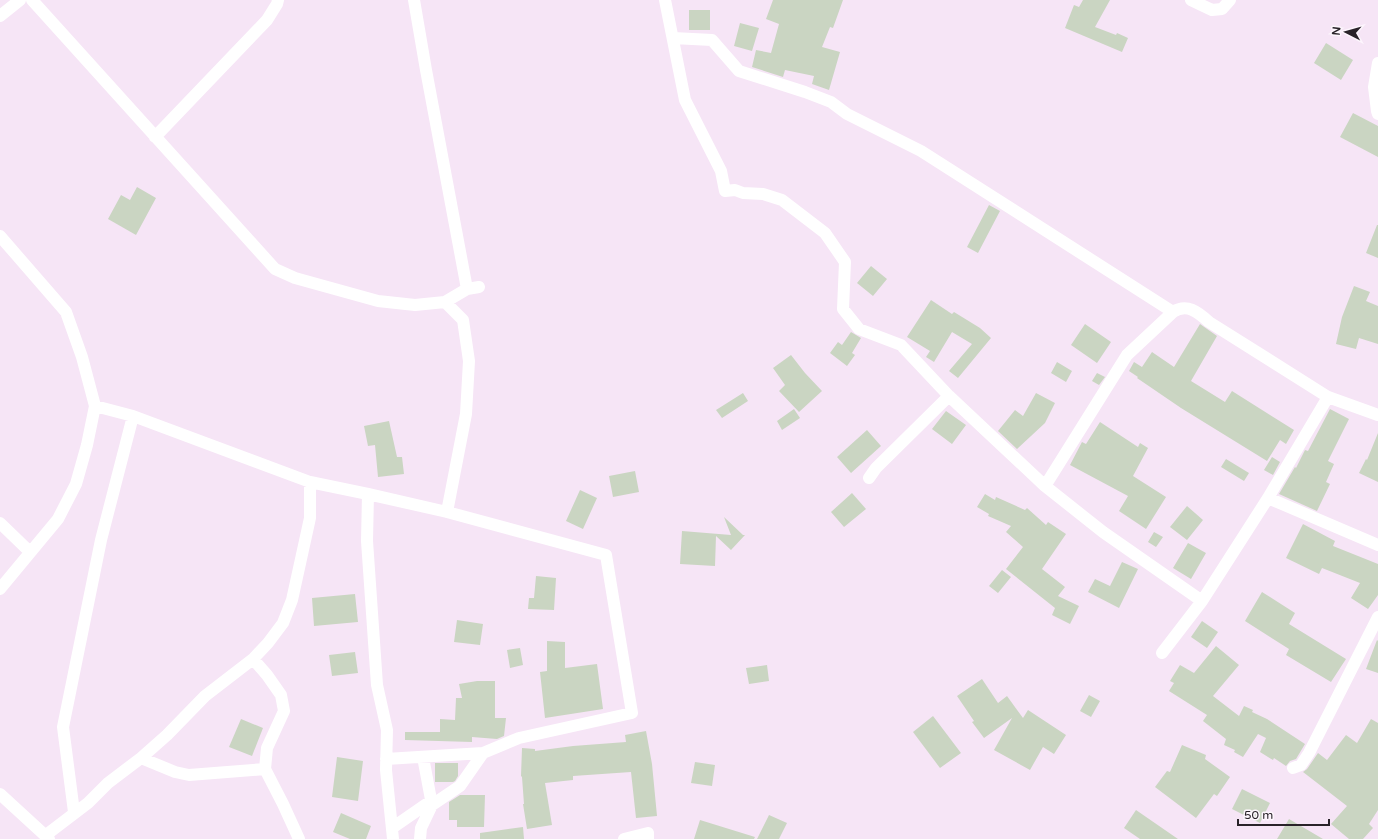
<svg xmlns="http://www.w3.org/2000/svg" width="1378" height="839" font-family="'Varela Round',sans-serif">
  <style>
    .building { fill: #cad5c2 }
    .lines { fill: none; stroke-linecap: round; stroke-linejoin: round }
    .street { stroke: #fff; stroke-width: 12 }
  </style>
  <rect width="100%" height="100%" fill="#f6e5f6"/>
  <path class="building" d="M773 0H843L833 28 830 27 822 47 840 52 829 90 812 84 814 76 785 70 783 77 752 67 756 50 771 53 779 24 766 19Z
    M1083 0H1110L1095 27 1116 35 1117 33 1128 38 1122 52 1065 28 1074 5 1079 7Z
    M689 10H710V30H689Z
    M740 23 759 28 752 51 734 46Z
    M1326 43 1353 60 1341 80 1314 63Z
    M1353 113 1378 126V157L1340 137Z
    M137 187 156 198 136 235 108 219 121 195 130 200Z
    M989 205 1000 211 978 253 967 247Z
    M1377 225H1378V258L1366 253Z
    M871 266 887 279 873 296 857 283Z
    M1354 286 1370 292 1366 301 1378 306V344L1359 338 1356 349 1336 344 1342 317Z
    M931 300 952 314 954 312 980 328 991 338 958 378 949 371 972 344 952 332 934 362 926 357 930 351 907 337Z
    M1085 324 1111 342 1097 363 1071 345Z
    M1200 324 1217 336 1191 381 1225 402 1232 391 1294 430 1286 444 1280 440 1267 461 1181 408 1137 378 1138 377 1129 371 1134 362 1142 367 1152 352 1174 367Z
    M851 332 861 338 852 353 855 355 847 366 830 353 838 342 842 345Z
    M791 355 805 373 822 391 799 412 779 391 785 385 773 368Z
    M1057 362 1072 371 1066 382 1051 373Z
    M1097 373 1105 377 1099 385 1092 381Z
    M743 393 748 401 722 418 716 410Z
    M1036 393 1055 403 1045 423 1017 449 998 431 1015 410 1023 416Z
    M794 409 800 418 782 430 777 421Z
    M1330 409 1349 419 1328 461 1334 464 1326 482 1330 484 1317 511 1279 494 1295 467 1296 468 1305 450 1308 451Z
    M946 411 966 425 952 444 932 429Z
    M389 421 397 457H402L404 474 378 477 375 445 368 446 364 426Z
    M1100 422 1138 447 1140 443 1148 448 1133 476 1166 497 1146 529 1119 511 1128 496 1070 465 1082 442 1086 444Z
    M867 430 881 446 851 473 837 457Z
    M1378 433V482L1359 473 1366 459 1367 460Z
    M1272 457 1280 462 1273 475 1264 470Z
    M1226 459 1249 473 1244 481 1221 467Z
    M635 471 639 492 613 497 609 476Z
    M580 490 597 498 583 529 566 521Z
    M852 493 866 509 844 527 831 512Z
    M985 494 995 500 996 497 1025 510 1027 508 1046 525 1048 522 1066 534 1042 569 1065 587 1058 596 1079 606 1070 624 1052 615 1055 608 1006 569 1023 547 1006 532 1011 526 988 516 989 514 977 507Z
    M1187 506 1203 520 1187 540 1170 527Z
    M724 517 743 535H745L731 550 716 536 715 566 680 564 682 531 731 535Z
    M1303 524 1335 541 1333 546 1378 564V595L1368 609 1351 598 1360 583 1322 568 1319 574 1286 558Z
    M1154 532 1163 537 1156 547 1148 542Z
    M1188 543 1206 553 1191 579 1173 568Z
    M1122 562 1138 569 1119 608 1088 592 1095 579 1110 586Z
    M1002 570 1011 577 998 593 989 586Z
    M536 576 556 578 554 610 528 609 529 598H534Z
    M1262 592 1295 613 1289 624 1346 659 1331 682 1286 655 1289 649 1245 621Z
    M355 594 358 622 314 626 312 598Z
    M457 620 483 624 480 645 454 642Z
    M1202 621 1218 632 1207 648 1191 637Z
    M1377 640 1378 641V673L1366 669Z
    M547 641 565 642V668L597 664 603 709 545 718 540 672 547 671Z
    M1216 646 1239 665 1213 696 1239 716 1244 706 1253 710 1252 712 1267 719 1305 744 1296 759 1290 761 1286 766 1274 758 1273 760 1260 752 1266 738 1258 734 1243 757 1234 752 1235 750 1224 745 1226 739 1203 721 1207 715 1169 691 1174 683 1170 681 1180 665 1194 673Z
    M520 648 523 665 510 668 507 650Z
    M355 652 358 673 332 676 329 655Z
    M767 665 769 681 749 684 746 668Z
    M982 679 998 703 1007 696 1023 718 1028 710 1066 735 1054 754 1043 747 1030 770 994 750 1012 718 984 738 972 722 974 721 957 696Z
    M477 681H495V718H506L504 736 497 739 472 737V742L405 740V732H440V719L455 720 456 698H462L459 684Z
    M1089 695 1100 701 1091 717 1080 711Z
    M933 716 961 753 940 768 913 732Z
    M241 719 263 728 252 756 229 747Z
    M1371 719 1378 723V810L1369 824 1373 828 1363 839H1349L1331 824 1347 806 1303 772 1307 769 1318 753 1327 760 1346 735 1357 743Z
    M646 731 652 764 657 816 636 818 631 772 573 776V780L545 783 552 825 527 829 523 804H524L522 777 521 776 522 748 535 749V751L573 746 626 742 625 735Z
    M1182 745 1206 755 1205 759 1230 777 1217 796 1214 794 1196 818 1155 787 1167 771 1170 772Z
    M337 757 363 761 358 801 332 797Z
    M695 762 715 765 712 786 691 783Z
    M435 763H458V776L455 781 453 782H435Z
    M1242 789 1270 803 1260 823 1232 809Z
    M460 795H485L484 827H457V820H449V802Z
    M1136 810 1178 839H1140L1124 828Z
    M341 813 371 826 366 839H350L333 832Z
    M769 815 787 823 779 839H757Z
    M1289 819 1323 839H1277Z
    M700 820 755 837 754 839H694Z
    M523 827 524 839H480V833Z"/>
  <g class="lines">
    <path class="street" d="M32 0 275 269 295 278 378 301 415 305 445 302 467 289 479 287
      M414 0 426 70 467 289
      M665 0 685 100 721 171 725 191 735 190 743 193 763 194 782 200 825 233 845 262 843 309 859 329 901 345 949 396 1045 486 1103 532 1202 601
      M1191 0 1212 10 1222 9 1230 0
      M0 16 20 0
      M673 38 712 40 739 71 805 92 831 102 847 114 921 151 1173 312
      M1378 63 1374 87 1377 111 1378 114
      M155 137 267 20 277 4 278 0
      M0 236 66 312 82 357 95 406 87 445 76 484 58 519 0 589
      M445 302 463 320 469 361 466 414 447 512
      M95 406 133 416 310 482 368 494 447 512 606 555 632 713 519 738 483 753 460 786 432 805 421 828 420 839
      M869 478 876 468 949 396
      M1045 486 1127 355 1173 312C1187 303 1198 312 1209 322L1328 397 1378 415
      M368 494 367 541 377 685 387 730 386 770 393 839
      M1268 498 1378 545
      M0 523 30 552
      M1162 653 1202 601 1268 498 1328 397
      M253 659 267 675 281 695 284 711 267 748 265 769 283 804 299 839
      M423 757 432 805
      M141 758 175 772 189 775 265 769
      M386 759 483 753
      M1293 768 1301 765 1309 753 1378 617
      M0 794 49 839
      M74 812 63 727 101 540 133 416
      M392 828 431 801
      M46 835 88 803 108 783 141 758 167 735 205 696 253 659 268 643 283 623 292 600 310 518V482
      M624 839 648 833V839"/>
  </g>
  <g transform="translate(1346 32) rotate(276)" stroke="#fdf6fd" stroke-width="3" paint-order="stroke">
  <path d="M0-3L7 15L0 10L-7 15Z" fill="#292329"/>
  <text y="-6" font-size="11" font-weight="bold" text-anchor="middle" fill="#292329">N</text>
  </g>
  <path d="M1238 819v6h91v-6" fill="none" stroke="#292329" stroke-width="2"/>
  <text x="1244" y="819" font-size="12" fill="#292329" stroke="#fdf6fd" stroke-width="3" paint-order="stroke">50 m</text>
</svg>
